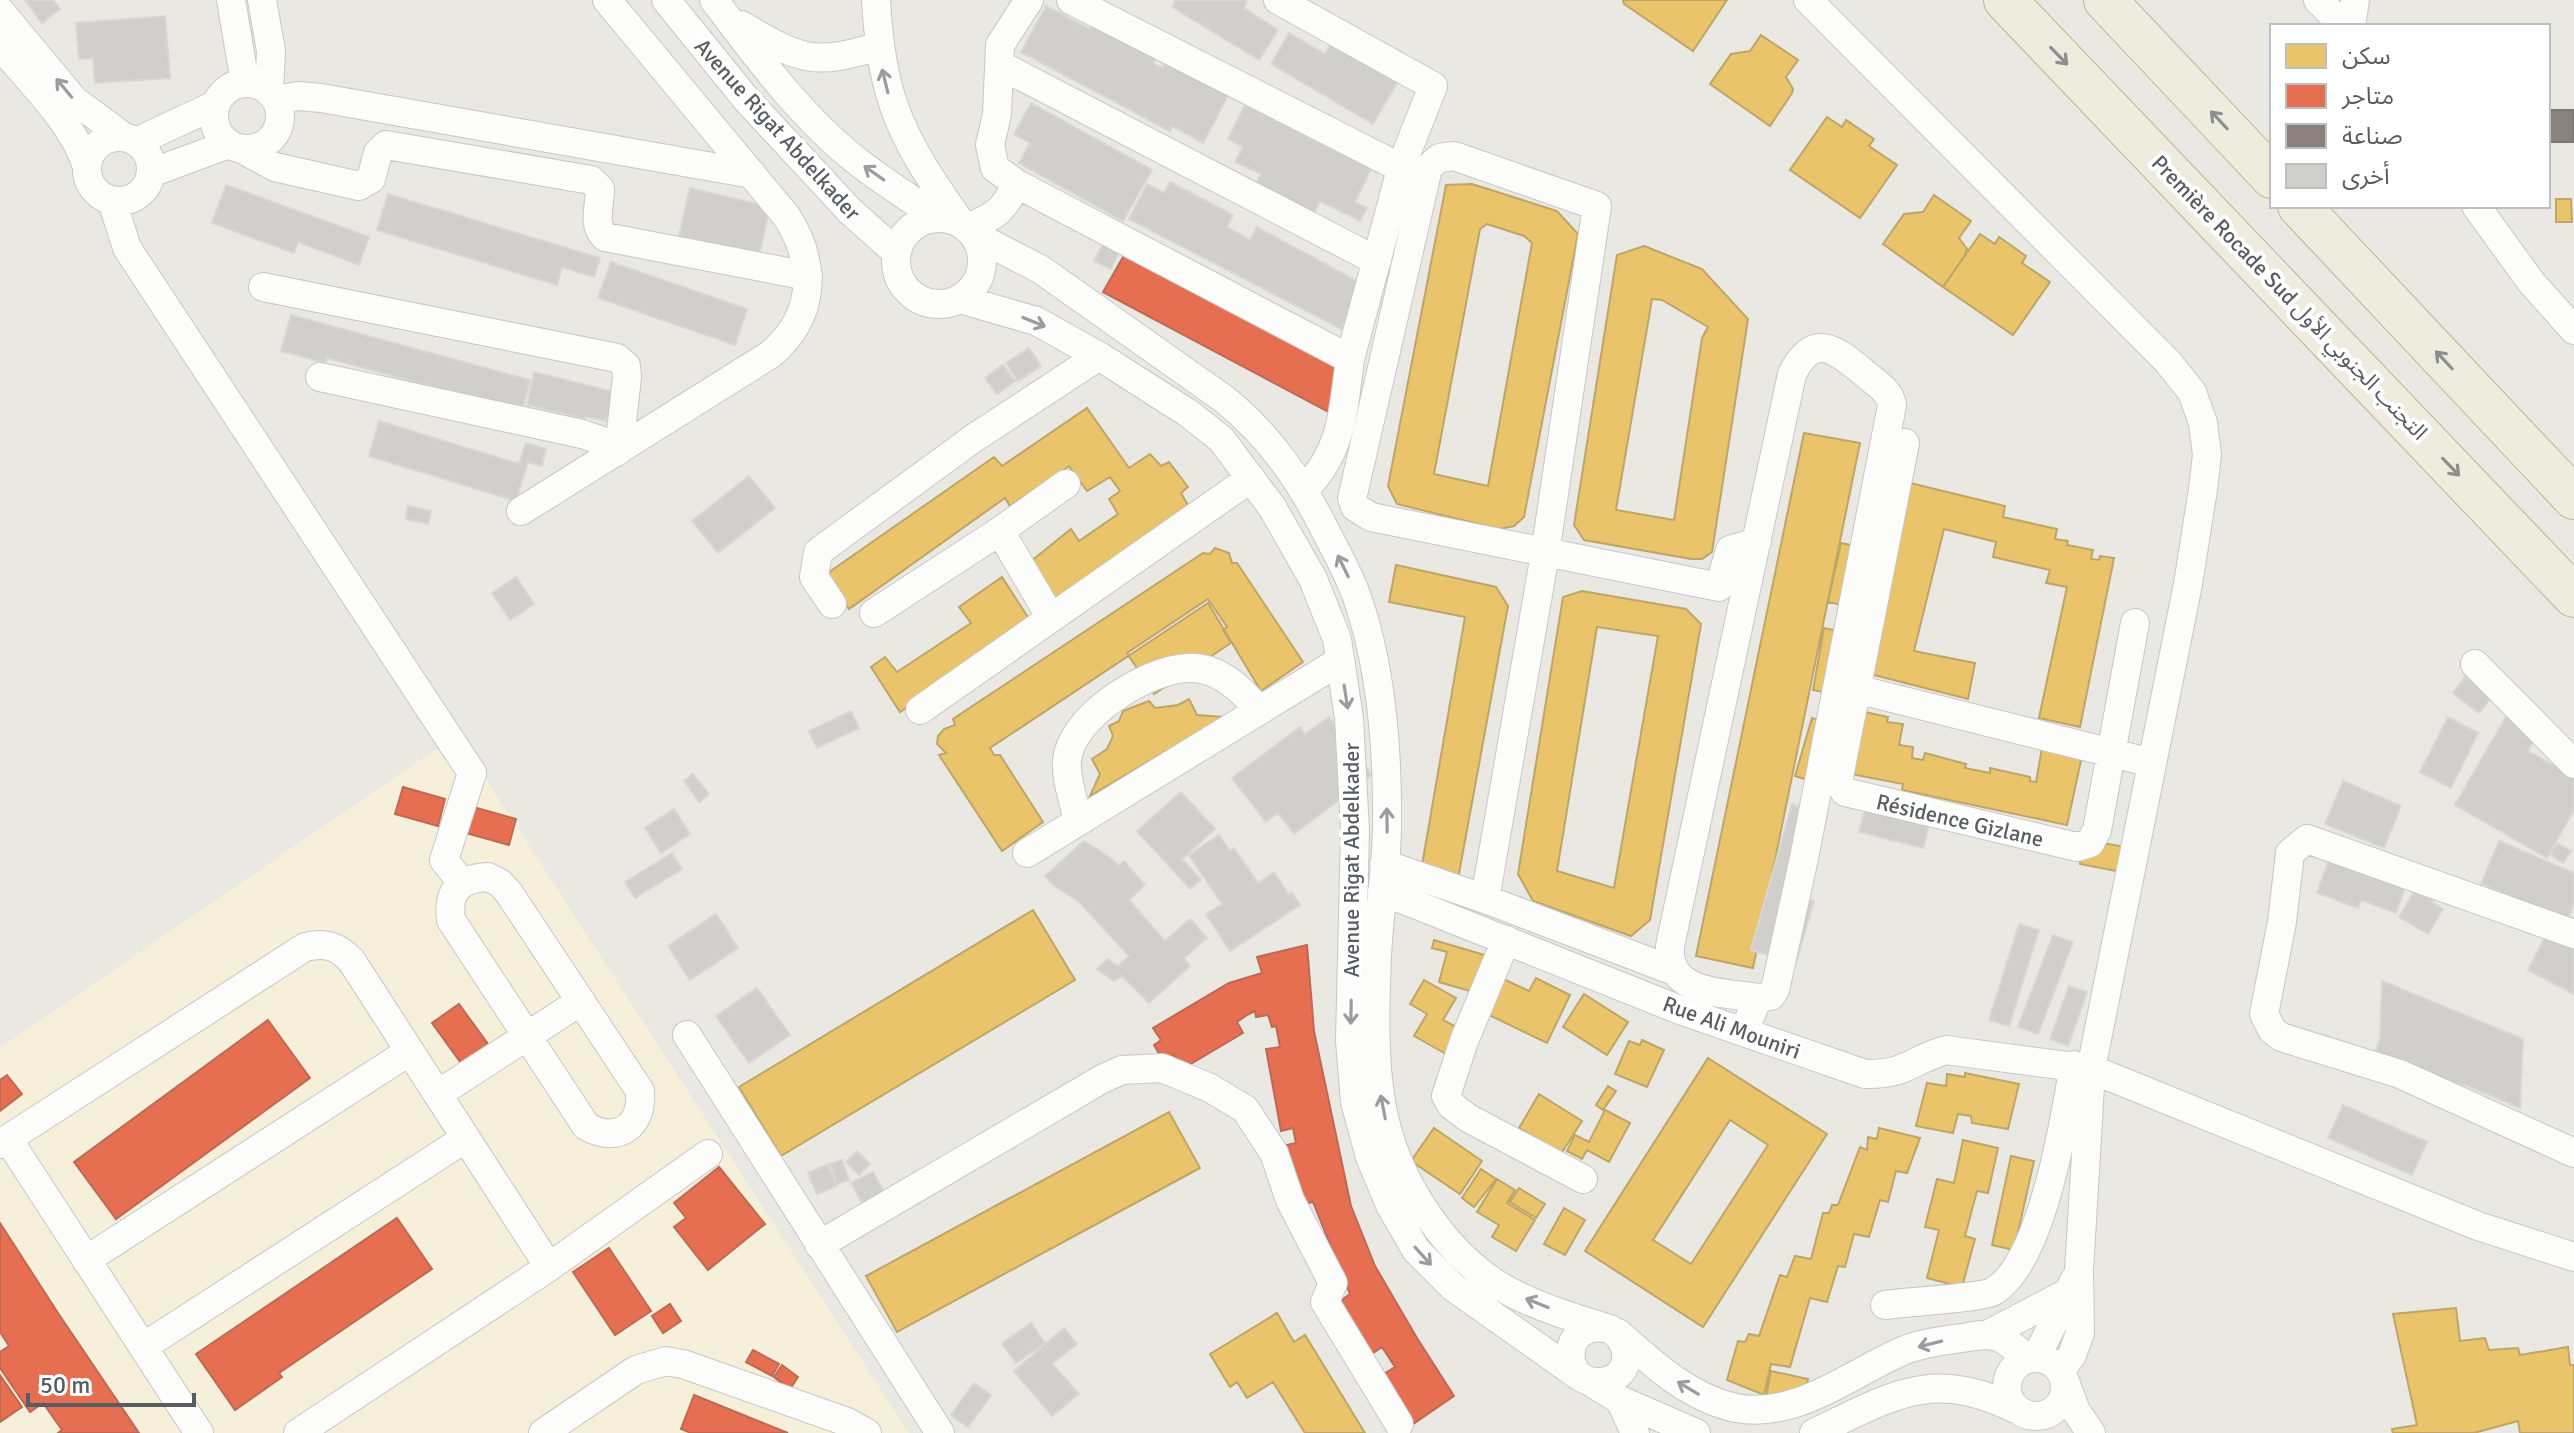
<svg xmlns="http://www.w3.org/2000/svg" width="2574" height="1433" font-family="Signika,'Noto Sans Arabic',sans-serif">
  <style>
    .commercial { fill: #f6efd9 }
    .homes { fill: #e9c46a; stroke: #bea568; stroke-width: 2; fill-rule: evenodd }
    .shops { fill: #e76f51; stroke: #bc6a56; stroke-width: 2 }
    .industry { fill: #8a817c; stroke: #7b7674; stroke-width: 2 }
    .building { fill: #d0cfcb; stroke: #d9d7d2; stroke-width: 2 }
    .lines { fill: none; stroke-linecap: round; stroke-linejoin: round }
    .minor-casing { stroke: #c7c7c7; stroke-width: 30 }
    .highway-casing { stroke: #c1b290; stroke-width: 44 }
    .minor { stroke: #fcfcfb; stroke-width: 28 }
    .highway { stroke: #eeebdf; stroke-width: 42 }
    .oneway { stroke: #8c8f8e }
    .oneway2 { stroke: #9a9d9f }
    .labels { text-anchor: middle; stroke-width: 8; stroke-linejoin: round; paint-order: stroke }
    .street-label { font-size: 22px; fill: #585d62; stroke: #fff }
  </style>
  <rect width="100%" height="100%" fill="#eae8e2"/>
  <path class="commercial" d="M459 737 909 1433H0V1048L423 758Z"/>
  <path class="homes" d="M1623 0H1727L1693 51 1624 4Z
    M1761 35 1798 60 1786 77 1793 89 1792 93 1770 126 1710 84 1731 54 1750 51Z
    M1827 117 1842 127 1846 120 1874 139 1869 146 1897 165 1860 218 1790 170Z
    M1472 184 1557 211 1578 234 1524 517 1514 526 1499 529 1397 504 1388 486 1446 185ZM1487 224 1524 236 1532 243 1488 486 1434 474 1480 229Z
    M1934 195 1971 221 1959 238 1967 249 1965 255 1943 287 1883 244 1904 214 1923 212Z
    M2556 199H2571L2572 222H2556Z
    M1980 234 1995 244 1999 237 2026 256 2022 263 2050 282 2013 335 1943 287Z
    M1644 246 1702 269 1748 319 1712 552 1702 559H1691L1584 540 1574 525 1617 255ZM1652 299 1662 300 1708 327 1702 338 1674 520 1616 510Z
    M1087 408 1129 468 1150 454 1161 466 1169 462 1188 487 1181 493 1189 507 1057 603 1030 562 1071 529 1079 541 1118 514 1109 499 1120 491 1110 477 1087 491 1069 466 1010 506 1005 498 849 609 825 575 994 457 1002 466Z
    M1804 433 1860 443 1753 968 1696 956Z
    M1910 483 2005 506 2003 517 2057 529 2055 539 2068 541 2067 545 2093 550 2091 559 2099 560 2100 556 2114 558 2080 727 2039 718 2067 587 2046 583 2050 570 1993 557 1996 542 1944 529 1914 651 1975 663 1968 699 1870 674Z
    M1841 543 1885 552 1872 611 1828 602Z
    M1215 548 1229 553 1232 563H1237L1303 662 1261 691 1208 603 990 748 994 755H1000L1043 822 1002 851 939 755 946 753 937 744 938 736 944 729 955 725 953 719 1203 553 1210 554Z
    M1396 565 1496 587 1508 606 1458 879 1421 871 1465 617 1389 602Z
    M1002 577 1031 622 900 712 871 667 885 657 897 672 971 623 959 607Z
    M1582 591 1686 609 1701 624 1650 920 1631 936 1533 901 1518 874 1563 597ZM1597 627 1658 636 1614 888 1557 871Z
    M1208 599 1227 627 1223 630 1231 643 1154 694 1127 653Z
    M1824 628 1865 636 1853 698 1813 690Z
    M1189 699 1197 715 1224 717 1090 796 1100 774 1092 759 1107 749 1113 736 1109 726 1119 721 1123 711 1149 701 1155 708 1178 705Z
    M1865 712 1888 717 1887 722 1903 724 1899 745 1913 747 1912 758 1923 760 1925 753 1966 764 1965 768 1990 773V768L2030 777V781L2036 782 2042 748 2082 756 2067 825 1902 790 1903 784 1851 774Z
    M1812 718 1849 729 1831 787 1795 776Z
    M2084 840 2126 847 2122 872 2080 864Z
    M1033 910 1075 980 781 1156 739 1087Z
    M1434 940 1491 957 1480 994 1439 982 1447 952 1432 948Z
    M1497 976 1529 991 1536 978 1570 995 1547 1043 1481 1011Z
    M1424 980 1456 998 1443 1020 1460 1029 1446 1054 1414 1036 1427 1014 1410 1004Z
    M1584 994 1628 1022 1607 1055 1563 1027Z
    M1642 1040 1664 1050 1647 1087 1615 1074 1629 1041 1640 1045Z
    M1708 1058 1827 1134 1703 1327 1585 1251ZM1730 1120 1768 1145 1691 1264 1653 1240Z
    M1965 1073 2019 1084 2008 1129 1972 1123 1971 1116 1958 1114 1953 1133 1916 1126 1927 1083 1946 1086 1947 1074 1965 1077Z
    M1608 1086 1616 1091 1603 1110 1596 1105Z
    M1539 1094 1582 1121 1561 1154 1519 1128Z
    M1605 1110 1630 1123 1609 1162 1587 1150 1582 1159 1567 1151 1575 1135 1589 1142Z
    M1169 1112 1200 1168 897 1332 866 1276Z
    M1434 1128 1482 1161 1460 1194 1411 1161Z
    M1879 1128 1920 1138 1907 1173 1896 1171 1888 1202 1880 1200 1869 1237 1854 1234 1845 1267 1838 1266 1827 1302 1810 1298 1790 1367 1771 1364 1764 1395 1727 1380 1738 1341 1745 1342 1749 1334 1759 1336 1780 1275 1787 1277 1795 1256 1811 1259 1823 1213H1829L1832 1205H1838L1860 1147 1867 1150 1868 1137 1877 1139Z
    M1963 1140 1998 1148 1988 1193 1977 1191 1965 1236 1975 1239 1962 1287 1927 1278 1939 1230 1925 1227 1937 1179 1954 1183Z
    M2011 1156 2034 1161 2014 1250 1992 1245Z
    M1481 1169 1496 1179 1474 1207 1462 1198Z
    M1497 1179 1515 1190 1507 1203 1535 1220 1516 1251 1492 1237 1499 1225 1477 1212Z
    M1519 1188 1545 1204 1536 1218 1510 1202Z
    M1564 1208 1585 1220 1565 1255 1544 1244Z
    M2456 1308 2460 1341 2485 1338 2489 1350 2518 1348 2520 1355 2568 1347 2570 1365H2574V1433H2520L2518 1421 2474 1433H2393L2392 1429 2417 1425 2393 1314Z
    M1277 1313 1294 1342 1305 1335 1365 1433H1305L1273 1382 1247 1398 1237 1382 1230 1387 1210 1354Z
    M1771 1371 1808 1379 1802 1404 1766 1396Z"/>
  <path class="shops" d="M1127 250 1344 371 1338 417 1103 292Z
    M403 787 445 799 438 826 395 814Z
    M473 807 516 819 509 845 466 833Z
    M1307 945 1314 1031 1351 1206 1375 1266 1417 1338 1454 1396 1413 1424 1382 1375 1395 1367 1382 1347 1370 1355 1336 1304 1350 1294 1313 1202 1298 1205 1282 1146 1296 1143 1293 1128 1281 1131 1266 1049 1280 1047 1276 1026 1272 1027 1268 1015 1256 1017 1255 1011 1247 1015 1237 1022 1243 1033 1182 1069 1174 1055 1164 1062 1154 1045 1161 1040 1153 1028 1229 983 1262 973 1257 957Z
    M459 1004 488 1044 461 1063 432 1023Z
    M268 1020 310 1078 116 1219 74 1162Z
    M7 1075 22 1094 0 1111V1080Z
    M719 1167 765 1224 708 1270 674 1227 686 1218 674 1203Z
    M397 1218 432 1269 279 1373 282 1377 235 1410 196 1354Z
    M0 1223 58 1313 139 1433H58L62 1430 43 1403 30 1412 0 1368V1352L9 1346 0 1332Z
    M609 1248 651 1311 615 1335 573 1272Z
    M670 1304 681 1321 663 1333 652 1316Z
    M753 1350 779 1364 772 1376 746 1362Z
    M782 1365 798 1377 790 1389 774 1377Z
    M0 1375 22 1407 0 1422Z
    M694 1395 788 1433H691L681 1429Z"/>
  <path class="industry" d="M2548 110H2574V142H2548Z"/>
  <path class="building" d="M25 0H53L60 9 42 23Z
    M1176 0H1247L1244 8 1278 30 1259 60 1172 7Z
    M1046 6 1090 29 1096 19 1159 52 1153 63 1162 68 1168 57 1231 90 1203 143 1172 126 1170 131 1021 52Z
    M165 16 170 78 95 83 93 58 79 59 76 23Z
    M1289 33 1325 54 1332 42 1398 81 1373 124 1271 64Z
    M1031 103 1152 170 1123 221 1019 163 1030 143 1014 134Z
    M1245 105 1337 152 1342 142 1382 162 1377 173 1371 169 1355 202 1367 208 1360 221 1320 201 1314 213 1256 184 1261 174 1235 162 1243 147 1228 139Z
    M1170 182 1233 215 1227 227 1250 240 1257 227 1362 284 1341 329 1129 219 1147 184 1164 193Z
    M226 185 369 237 359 265 298 242 294 253 212 223Z
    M690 188 770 207 759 255 679 236Z
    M388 194 600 258 594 277 562 267 557 285 377 230Z
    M1103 244 1119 252 1111 269 1094 261Z
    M611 262 747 309 735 345 598 298Z
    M291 315 530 380 522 411 327 358 325 363 281 351Z
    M1029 348 1041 366 1018 381 1006 363Z
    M1003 365 1015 381 997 394 985 378Z
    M534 372 614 392 606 421 585 416V419L527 405Z
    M379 421 519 464 526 443 546 449 542 466 528 462 516 501 369 456Z
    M749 476 775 508 718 553 692 521Z
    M408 506 431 511 428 524 406 519Z
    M516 577 534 604 510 620 492 593Z
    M2465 677 2491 698 2479 713 2453 693Z
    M851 711 859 728 817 748 809 731Z
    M2508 713 2539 731 2528 751 2574 777V810L2547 858 2455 805Z
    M1329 717 1372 775 1294 834 1278 813 1266 822 1232 778 1300 727 1305 734Z
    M2448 717 2478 733 2451 788 2420 772Z
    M693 774 709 794 699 802 684 781Z
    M2343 781 2401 806 2384 848 2325 824Z
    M1181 792 1215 829 1182 859 1201 880 1190 889 1137 831Z
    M1869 794 1933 811 1923 848 1859 832Z
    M1792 804 1827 817 1804 898 1814 901 1796 963 1751 950Z
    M674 809 690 834 661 853 645 828Z
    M1219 835 1230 851 1234 848 1258 883 1274 872 1289 895 1292 893 1300 905 1230 951 1206 914 1222 904 1189 855Z
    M1084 841 1111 858 1118 866 1124 861 1145 885 1129 900 1165 941 1190 919 1207 938 1184 958 1190 966 1149 1003 1122 976 1114 981 1097 969 1107 959 1118 966 1129 956 1079 902 1053 885 1045 876Z
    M2499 841 2574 873V904L2567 920 2481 884Z
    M2557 843 2571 851 2563 863 2550 854Z
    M2332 851 2408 878 2396 913 2361 900 2358 908 2317 893Z
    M672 853 682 869 635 898 625 882Z
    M2420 882 2438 893 2432 902 2443 909 2428 934 2399 917Z
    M716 914 738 948 690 980 668 946Z
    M2019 924 2039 930 2009 1026 1989 1020Z
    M2548 931 2574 943V994L2528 970Z
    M2053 935 2073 942 2038 1034 2018 1027Z
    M2382 981 2523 1039 2520 1108 2465 1085 2454 1084 2375 1051 2380 1040Z
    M2069 986 2087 992 2068 1046 2050 1039Z
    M757 988 790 1035 749 1063 716 1016Z
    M2343 1105 2427 1142 2412 1175 2328 1138Z
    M857 1151 870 1164 859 1175 846 1162Z
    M842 1160 849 1180 837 1184 830 1164Z
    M828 1164 837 1186 817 1194 808 1173Z
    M873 1172 884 1192 862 1203 851 1183Z
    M1031 1323 1045 1343 1016 1363 1002 1343Z
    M1064 1328 1077 1344 1052 1364 1079 1394 1052 1416 1014 1371Z
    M974 1383 991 1395 968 1427 951 1415Z"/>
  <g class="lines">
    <g class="minor-casing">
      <path id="minor" d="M231 0 245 83
        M262 0 271 51 269 92
        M666 0 746 99 850 211 896 252
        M714 0C754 53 796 110 847 153 875 177 908 197 938 217
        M876 0C882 104 903 140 961 223
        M1029 0 1000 45 997 114 990 145 995 168 1017 184 1350 359 1403 162 1433 86 1278 0
        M1071 0 1401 168
        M1808 0 2168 362 2192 392 2203 423 2207 455 2203 489 2188 584 2091 1069 2079 1271 2080 1333 2072 1355 2060 1371
        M2318 0 2344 26
        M0 11 74 100 124 137
        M741 25C799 59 812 67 879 46
        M2351 26 2355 0
        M0 46C29 80 74 124 87 167
        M1000 65 1377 261
        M214 116a33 33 0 1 1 66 0a33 33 0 1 1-66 0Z
        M276 100 298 96 321 98 752 174
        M87 169a32 32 0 1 1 64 0a32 32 0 1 1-64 0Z
        M136 142 215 105
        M242 149 275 167 359 186 371 179 378 153 386 145 591 180 600 189C600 206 592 225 605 237L808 276
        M151 173 229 144
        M112 201 127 248 472 773 444 860 462 883
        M2476 206 2531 282 2574 330
        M896 261a43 43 0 1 1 86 0a43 43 0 1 1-86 0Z
        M968 228C997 215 1002 212 1017 184
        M974 235 1040 269 1224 399C1270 436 1300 480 1326 532 1338 555 1351 578 1359 603 1383 675 1388 755 1387 830 1386 872 1379 914 1377 957 1375 1005 1373 1059 1382 1107 1395 1180 1447 1260 1514 1294 1544 1309 1578 1319 1610 1329 1625 1338 1632 1357 1621 1372 1615 1379 1608 1382 1599 1382 1559 1384 1560 1317 1610 1329
        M263 287 617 358 626 366 627 377 619 450
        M960 299 1036 321 1099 356 1188 413 1221 439 1272 507 1313 579 1337 639 1349 718 1355 830 1350 1041 1355 1102 1370 1157 1390 1205 1416 1250 1453 1287 1579 1376
        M320 377 582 434 600 440 616 452
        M1905 443 1838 782 1845 792 2077 847 2090 843 2097 830 2135 623
        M1305 489C1343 450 1343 411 1350 359
        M521 511 771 354C816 315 817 265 787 217L607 0
        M832 604 814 577 818 552 974 438 1099 356
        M874 613 1000 531
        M1051 618 1000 531 1066 484
        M2475 664 2574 764
        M1856 689 2152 763
        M920 710 1251 478
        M1078 822C1075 805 1065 777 1067 761 1070 717 1146 670 1187 668 1217 666 1242 689 1259 711
        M1027 853 1340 661
        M1384 864 1485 899 1674 971
        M488 877 500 883 509 893 640 1091C643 1127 617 1144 586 1126L451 920C447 892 459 878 488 877Z
        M1382 891 1680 1010 1865 1074C1906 1075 1911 1060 1946 1050L2091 1069 2478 1226 2574 1257
        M1485 899 1545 554 1597 206 1454 156 1439 158 1428 168 1354 490 1352 498 1355 507 1371 517 1719 587 1730 550 1757 542
        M2574 934 2307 839 2290 853 2282 922 2264 1014 2272 1030 2281 1037 2400 1074 2574 1153
        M1506 940 1464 1041 1446 1096 1451 1105 1468 1118 1583 1179
        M1744 1031 1758 998 1771 996 1775 990 1804 858 1892 405C1890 390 1874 382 1863 372 1834 348 1813 332 1792 374L1670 946C1667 995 1723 992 1758 998
        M687 1035 940 1433
        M438 1094 581 1001
        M8 1139 199 1433
        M0 1144 305 947C325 942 337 946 351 960L549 1267
        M819 1245 1102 1079 1122 1070 1162 1068 1210 1088 1245 1109 1274 1153 1290 1200 1333 1283 1325 1302 1399 1424
        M86 1260 410 1051
        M1885 1305C1904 1302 1983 1298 1994 1291 2042 1262 2065 1119 2074 1065
        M1618 1333C1653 1364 1689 1398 1736 1408 1794 1419 1846 1377 1896 1354 1915 1344 1940 1341 1962 1338 1974 1336 1986 1333 1998 1337 2009 1341 2019 1352 2028 1359
        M1987 1335 2069 1292
        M143 1347 466 1138
        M2036 1358 2075 1279
        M2007 1387a29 29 0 1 1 58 0a29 29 0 1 1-58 0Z
        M2064 1379 2076 1411 2091 1433
        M1591 1382 1620 1400 1696 1433
        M1620 1400 1635 1433
        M298 1433 549 1267 708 1154
        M543 1433 636 1370 666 1361 683 1364 847 1422 867 1433
        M1814 1433C1892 1396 1932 1367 2018 1410"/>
    </g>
    <g class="highway-casing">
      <path id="highway" d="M2005 0 2574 596
        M2105 0 2272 177
        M2299 206 2574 498"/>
    </g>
    <use href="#minor" class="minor"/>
    <use href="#highway" class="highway"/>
  </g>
  <defs><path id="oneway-shaft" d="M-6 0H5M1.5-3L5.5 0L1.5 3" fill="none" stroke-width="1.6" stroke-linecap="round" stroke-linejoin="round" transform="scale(2)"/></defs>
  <g class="oneway">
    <use href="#oneway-shaft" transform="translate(2059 56) rotate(46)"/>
    <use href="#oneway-shaft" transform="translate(2219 120) rotate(-133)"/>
    <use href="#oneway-shaft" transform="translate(2444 360) rotate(-133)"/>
    <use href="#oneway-shaft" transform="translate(2451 467) rotate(46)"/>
  </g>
  <g class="oneway2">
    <use href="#oneway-shaft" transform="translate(885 81) rotate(-104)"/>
    <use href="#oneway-shaft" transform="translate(64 88) rotate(-130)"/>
    <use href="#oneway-shaft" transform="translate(874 173) rotate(-145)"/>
    <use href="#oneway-shaft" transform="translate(1034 322) rotate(22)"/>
    <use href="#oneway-shaft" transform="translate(1343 566) rotate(-116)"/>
    <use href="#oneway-shaft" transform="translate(1346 697) rotate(81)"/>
    <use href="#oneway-shaft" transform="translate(1387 820) rotate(-91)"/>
    <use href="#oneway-shaft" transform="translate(1351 1012) rotate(91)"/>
    <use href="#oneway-shaft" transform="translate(1383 1107) rotate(-101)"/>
    <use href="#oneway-shaft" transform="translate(1423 1256) rotate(48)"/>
    <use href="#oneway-shaft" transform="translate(1537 1303) rotate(-158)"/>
    <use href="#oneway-shaft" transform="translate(1930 1344) rotate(166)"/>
    <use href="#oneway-shaft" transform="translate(1688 1388) rotate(-149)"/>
  </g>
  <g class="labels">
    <g class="street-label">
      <text transform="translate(778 129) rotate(48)" y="8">Avenue Rigat Abdelkader</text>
      <text transform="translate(2290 297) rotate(46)" y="8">Première Rocade Sud التجنب الجنوبي الأول</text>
      <text transform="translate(1960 820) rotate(13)" y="8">Résidence Gizlane</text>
      <text transform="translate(1351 860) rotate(-90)" y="8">Avenue Rigat Abdelkader</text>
      <text transform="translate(1732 1027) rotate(20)" y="8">Rue Ali Mouniri</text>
    </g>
  </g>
  <rect x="2270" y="24" width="280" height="184" fill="#ffffff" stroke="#bcbec0" stroke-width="2"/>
  <rect x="2286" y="44" width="40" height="24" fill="#e9c46a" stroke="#bcbec0" stroke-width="2"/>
  <text x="2342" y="64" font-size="24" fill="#585d62">سكن</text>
  <rect x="2286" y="84" width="40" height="24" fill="#e76f51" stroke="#bcbec0" stroke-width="2"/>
  <text x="2342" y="104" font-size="24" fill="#585d62">متاجر</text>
  <rect x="2286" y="124" width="40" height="24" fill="#8a817c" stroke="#bcbec0" stroke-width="2"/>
  <text x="2342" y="144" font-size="24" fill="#585d62">صناعة</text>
  <rect x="2286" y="164" width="40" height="24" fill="#d0cfcb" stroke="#bcbec0" stroke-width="2"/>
  <text x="2342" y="184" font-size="24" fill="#585d62">أخرى</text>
  <path d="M28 1393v12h166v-12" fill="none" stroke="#585d62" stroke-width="4"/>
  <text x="40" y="1393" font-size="24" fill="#585d62" stroke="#ffffff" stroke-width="6" paint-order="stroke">50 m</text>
</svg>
